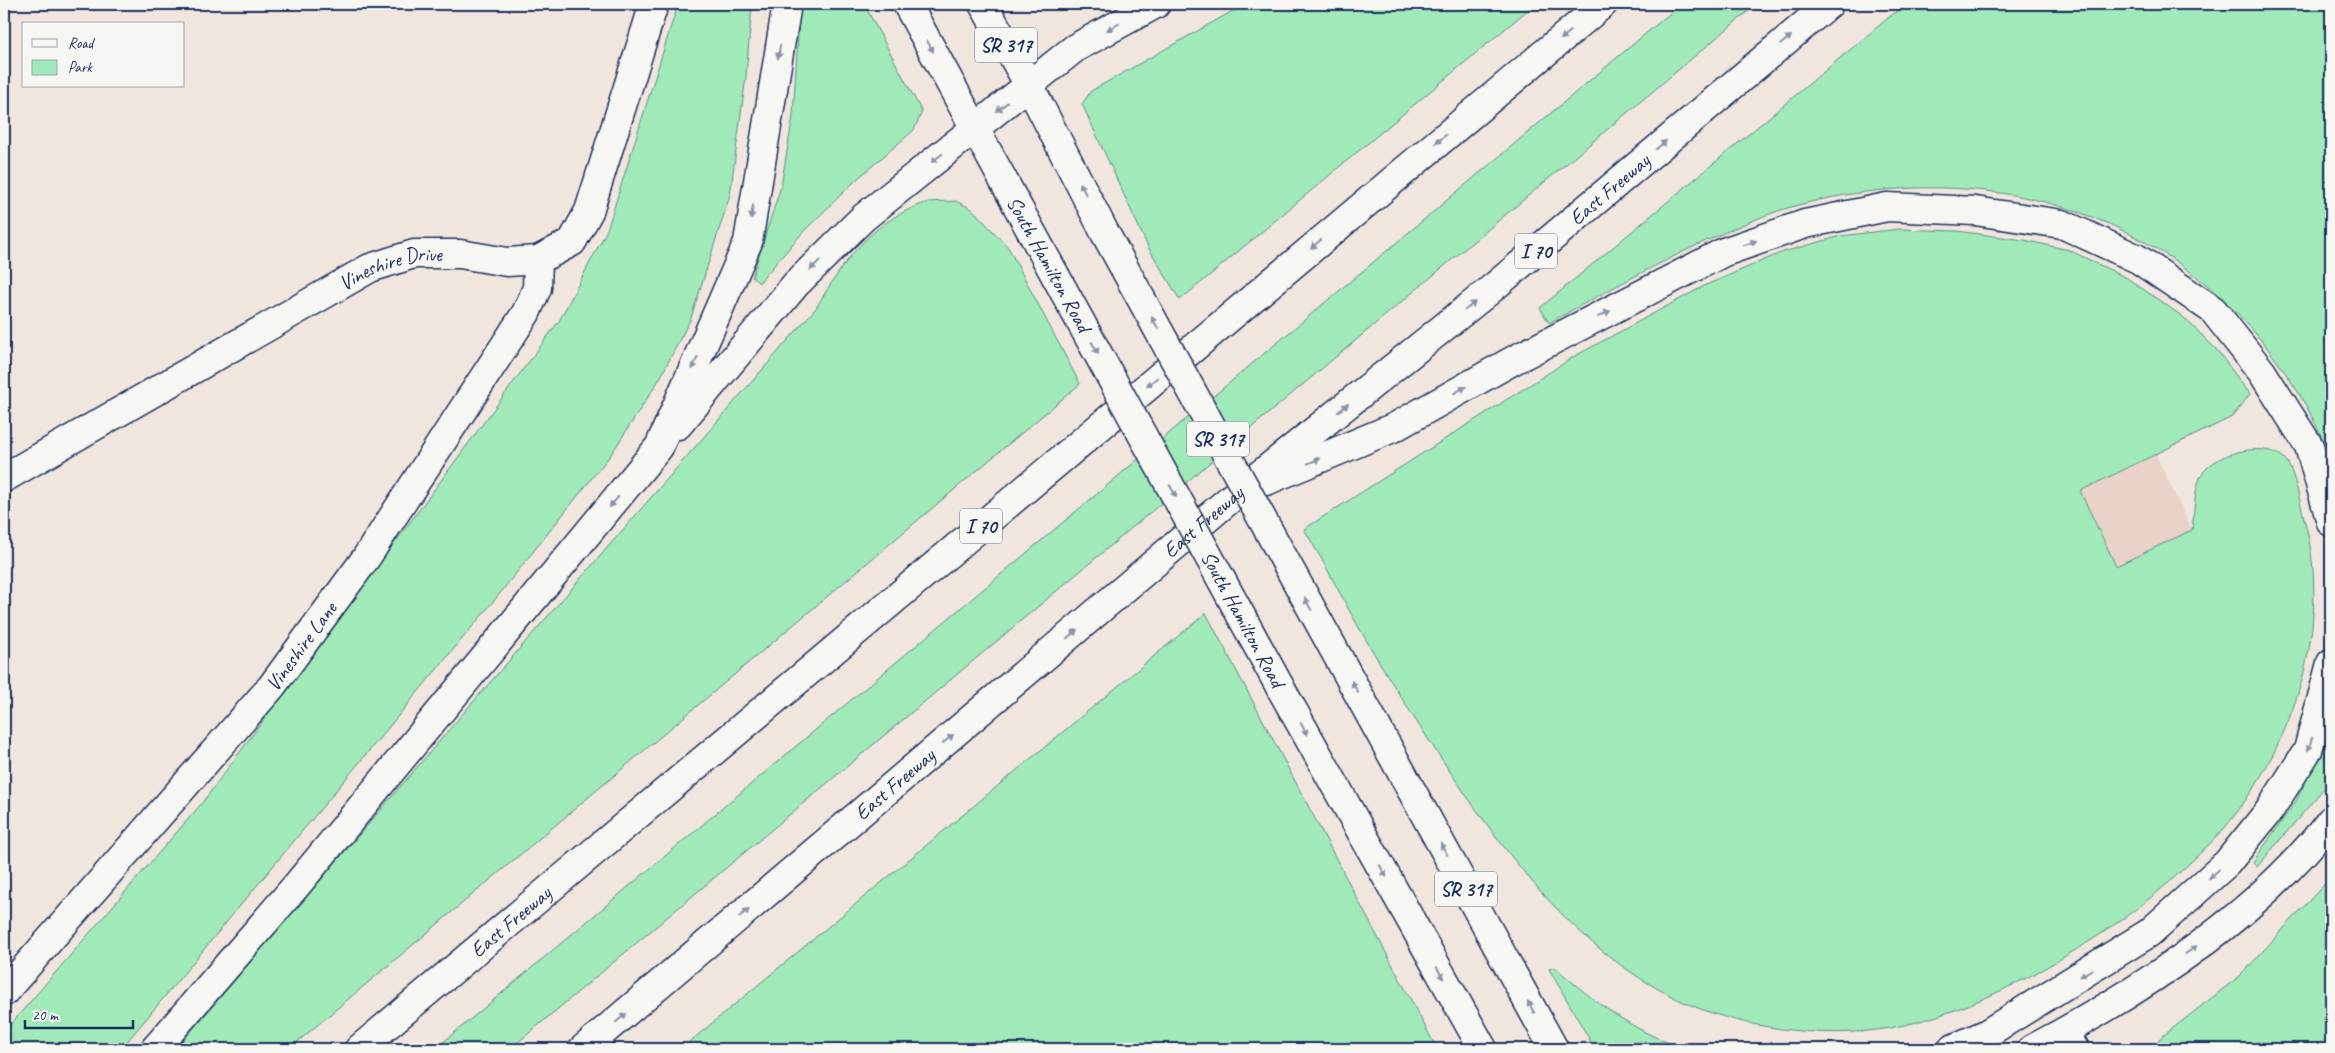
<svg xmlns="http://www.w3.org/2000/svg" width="2335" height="1053" font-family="Caveat,sans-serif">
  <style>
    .built { fill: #e9d2c7 }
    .green { fill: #a0e9b8; stroke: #5e8c8b }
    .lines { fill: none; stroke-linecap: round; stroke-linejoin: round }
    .service-casing { stroke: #1b2f5e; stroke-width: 19 }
    .minor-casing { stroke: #1b2f5e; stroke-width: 31 }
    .primary-casing { stroke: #1b2f5e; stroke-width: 31 }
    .motorway-casing { stroke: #1b2f5e; stroke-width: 31 }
    .service { stroke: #f6f6f2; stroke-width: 15 }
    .minor { stroke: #f6f6f2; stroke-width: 28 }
    .primary { stroke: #f6f6f2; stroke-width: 28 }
    .motorway { stroke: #f6f6f2; stroke-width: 28 }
    .primary-bridge-casing { stroke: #1b2f5e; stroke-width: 31; stroke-linecap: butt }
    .primary-bridge { stroke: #f6f6f2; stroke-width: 28 }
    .oneway { fill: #8892a8 }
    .labels { text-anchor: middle; stroke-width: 4.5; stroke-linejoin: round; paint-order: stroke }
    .shield { fill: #f6f6f2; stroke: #5d6b8a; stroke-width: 1 }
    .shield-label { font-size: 20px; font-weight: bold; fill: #1b2f5e }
    .street-label { font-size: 21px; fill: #1b2f5e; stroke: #f6f6f2 }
  </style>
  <rect width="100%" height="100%" fill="#f0e6de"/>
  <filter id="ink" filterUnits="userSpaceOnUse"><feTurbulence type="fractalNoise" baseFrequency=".02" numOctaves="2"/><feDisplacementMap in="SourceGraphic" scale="10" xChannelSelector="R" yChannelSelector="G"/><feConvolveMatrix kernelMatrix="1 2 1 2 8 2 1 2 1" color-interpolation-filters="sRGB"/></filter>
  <g filter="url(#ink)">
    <path class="built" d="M2156 455 2192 530 2116 566 2080 491Z"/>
    <path class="green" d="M678 4H752L746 77 730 195 691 318 659 380 612 453 497 597 121 1049H4V1032L202 803 559 321 607 230Z
      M800 4H864L922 112 914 130 856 180 803 232 759 283 752 277 781 186 793 116Z
      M1245 4H1535L1180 300 1148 247 1082 104 1091 91Z
      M1681 4H1757L510 1049H435Z
      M1905 4H2331V462C2318 422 2296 386 2271 353 2155 199 1964 157 1784 209 1762 216 1740 226 1719 235 1661 261 1605 292 1549 323L1540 308Z
      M956 201 972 209 1008 247 1080 384 289 1049H176L460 717 816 308C843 263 869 223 922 204 932 200 946 202 956 201Z
      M1898 229 1957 231 2024 240 2069 250 2127 278 2182 316 2216 349 2250 394 2232 417 2080 491 2116 566 2192 530C2194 516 2194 491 2200 478 2210 453 2266 439 2285 459 2294 469 2300 503 2304 518 2333 625 2295 741 2227 825 2218 837 2206 847 2196 857 2158 895 2116 926 2069 954 2014 987 1954 1016 1890 1028 1822 1040 1734 1028 1673 997 1578 949 1514 865 1455 779 1425 735 1396 691 1369 645 1346 607 1327 566 1304 529L1575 356 1706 285 1783 252 1841 236Z
      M1206 613 1437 1049H680H681Z
      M2331 728V780L2257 867 2253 862 2296 801Z
      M2331 877V1049H2155L2159 1039 2241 975Z
      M1555 967C1595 1003 1632 1030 1684 1049H1595L1549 969Z"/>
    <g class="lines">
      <g class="service-casing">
        <path id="service" d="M2070 1029 2082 1049"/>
      </g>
      <g class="minor-casing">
        <g id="minor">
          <path id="s1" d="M4 478 370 268 414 254H460L507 262 538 260 572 242 589 211 654 4"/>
          <path id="s2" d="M4 992 272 686 366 558 526 313 537 288 538 260"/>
        </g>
      </g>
      <g class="primary-casing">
        <path id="primary" d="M907 4 1055 275
          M983 4 1029 85 1105 233
          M1332 646 1554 1049
          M1280 687 1483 1049"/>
      </g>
      <g class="motorway-casing">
        <g id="motorway">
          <path d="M678 425 796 284 863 218 1075 48 1156 4"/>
          <path d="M1266 481 1395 427 1512 361 1724 252 1805 224 1887 207 1975 211 2062 224 2138 259 2213 310 2262 372 2309 446 2331 522"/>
          <path d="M155 1049 296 886 659 447 748 242 787 4"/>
          <path id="s3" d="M359 1049 1603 4"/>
          <path id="s4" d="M583 1049 1237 493 1489 291 1829 4"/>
          <path d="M1952 1049 1986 1034 2149 933 2227 863 2269 811 2308 750 2331 663"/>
          <path d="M2032 1049C2138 993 2257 917 2331 820"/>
        </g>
      </g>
      <use href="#service" class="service"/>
      <use href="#minor" class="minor"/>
      <use href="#primary" class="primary"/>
      <use href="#motorway" class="motorway"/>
      <g class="primary-bridge-casing">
        <g id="primary-bridge">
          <path d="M1105 233 1332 646"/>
          <path id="s5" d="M1055 275 1280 687"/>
        </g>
      </g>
      <use href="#primary-bridge" class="primary-bridge"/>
    </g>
    <defs><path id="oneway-solid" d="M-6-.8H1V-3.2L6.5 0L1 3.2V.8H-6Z" transform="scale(1.25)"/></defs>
    <g class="oneway">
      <use href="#oneway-solid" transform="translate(1113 27) rotate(151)"/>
      <use href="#oneway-solid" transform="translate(1566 35) rotate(140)"/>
      <use href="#oneway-solid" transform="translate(1786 40) rotate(-40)"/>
      <use href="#oneway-solid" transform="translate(930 46) rotate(61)"/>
      <use href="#oneway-solid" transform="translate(779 52) rotate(99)"/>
      <use href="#oneway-solid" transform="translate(1002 107) rotate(141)"/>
      <use href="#oneway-solid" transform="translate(1441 139) rotate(140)"/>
      <use href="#oneway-solid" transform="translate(1661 145) rotate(-40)"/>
      <use href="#oneway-solid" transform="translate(937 158) rotate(141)"/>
      <use href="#oneway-solid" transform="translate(1083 189) rotate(-117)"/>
      <use href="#oneway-solid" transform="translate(752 212) rotate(99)"/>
      <use href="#oneway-solid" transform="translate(1750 243) rotate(-19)"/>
      <use href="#oneway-solid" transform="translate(1316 244) rotate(140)"/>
      <use href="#oneway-solid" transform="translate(815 265) rotate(136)"/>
      <use href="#oneway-solid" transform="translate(1470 306) rotate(-39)"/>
      <use href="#oneway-solid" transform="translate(1604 314) rotate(-27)"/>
      <use href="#oneway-solid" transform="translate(1155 323) rotate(-119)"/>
      <use href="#oneway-solid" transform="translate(1095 348) rotate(61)"/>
      <use href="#oneway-solid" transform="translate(695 363) rotate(113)"/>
      <use href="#oneway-solid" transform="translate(1152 382) rotate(140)"/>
      <use href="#oneway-solid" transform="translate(1460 390) rotate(-29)"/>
      <use href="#oneway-solid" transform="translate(1343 408) rotate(-39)"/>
      <use href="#oneway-solid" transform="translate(1314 461) rotate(-22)"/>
      <use href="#oneway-solid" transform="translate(1173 491) rotate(61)"/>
      <use href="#oneway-solid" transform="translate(614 502) rotate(130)"/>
      <use href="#oneway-solid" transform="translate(1308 604) rotate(-119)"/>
      <use href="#oneway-solid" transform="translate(1072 634) rotate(-40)"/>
      <use href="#oneway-solid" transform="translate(1355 687) rotate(-119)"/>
      <use href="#oneway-solid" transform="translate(1304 729) rotate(61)"/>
      <use href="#oneway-solid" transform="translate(948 739) rotate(-40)"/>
      <use href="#oneway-solid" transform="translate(2310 744) rotate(108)"/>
      <use href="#oneway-solid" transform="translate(1444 849) rotate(-119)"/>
      <use href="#oneway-solid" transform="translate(1383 871) rotate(61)"/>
      <use href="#oneway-solid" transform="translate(2214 874) rotate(138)"/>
      <use href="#oneway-solid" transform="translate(744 913) rotate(-40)"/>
      <use href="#oneway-solid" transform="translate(2191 950) rotate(-36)"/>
      <use href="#oneway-solid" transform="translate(1440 973) rotate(61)"/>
      <use href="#oneway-solid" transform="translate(2086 973) rotate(148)"/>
      <use href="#oneway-solid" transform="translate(1531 1007) rotate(-119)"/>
      <use href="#oneway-solid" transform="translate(621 1018) rotate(-40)"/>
    </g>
  </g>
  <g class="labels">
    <g class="shield">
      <rect x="975" y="27.5" width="62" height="35" rx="4"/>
      <rect x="1515" y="233.5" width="42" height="35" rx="4"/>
      <rect x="1187" y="421.5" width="62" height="35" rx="4"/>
      <rect x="960" y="508.5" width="42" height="35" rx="4"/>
      <rect x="1435" y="871.5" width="62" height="35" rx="4"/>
    </g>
    <g class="shield-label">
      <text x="1006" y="52">SR 317</text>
      <text x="1536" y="258">I 70</text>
      <text x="1218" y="446">SR 317</text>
      <text x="981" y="533">I 70</text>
      <text x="1466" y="896">SR 317</text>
    </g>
    <g class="street-label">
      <text dy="7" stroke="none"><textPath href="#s4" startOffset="1339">East Freeway</textPath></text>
      <text transform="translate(1049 264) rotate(61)" y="7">South Hamilton Road</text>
      <text dy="7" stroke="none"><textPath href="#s1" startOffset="442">Vineshire Drive</textPath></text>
      <text dy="7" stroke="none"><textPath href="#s4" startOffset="814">East Freeway</textPath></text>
      <text dy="7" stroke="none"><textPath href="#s5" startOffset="392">South Hamilton Road</textPath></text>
      <text dy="7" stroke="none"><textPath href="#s2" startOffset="456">Vineshire Lane</textPath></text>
      <text dy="7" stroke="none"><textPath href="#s4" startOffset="409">East Freeway</textPath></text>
      <text dy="7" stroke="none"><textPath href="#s3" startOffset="198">East Freeway</textPath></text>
    </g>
  </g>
  <rect width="2335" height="1053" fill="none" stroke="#f6f6f2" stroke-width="20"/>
  <rect x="10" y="10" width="2315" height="1033" fill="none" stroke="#1b2f5e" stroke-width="2" filter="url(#ink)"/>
  <rect x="22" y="22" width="162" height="65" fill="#f6f6f2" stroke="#9ea6b7"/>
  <rect x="32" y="39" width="25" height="8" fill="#f6f6f2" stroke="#9ea6b7"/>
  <text x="68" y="48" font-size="15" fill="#1b2f5e">Road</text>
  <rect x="32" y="60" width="25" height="15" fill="#a0e9b8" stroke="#9ea6b7"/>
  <text x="68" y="72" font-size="15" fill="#1b2f5e">Park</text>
  <path d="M25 1020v8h108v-8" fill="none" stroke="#1b2f5e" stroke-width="2.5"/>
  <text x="32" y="1020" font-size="15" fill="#1b2f5e" stroke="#f6f6f2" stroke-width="4" paint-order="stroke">20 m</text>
</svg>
